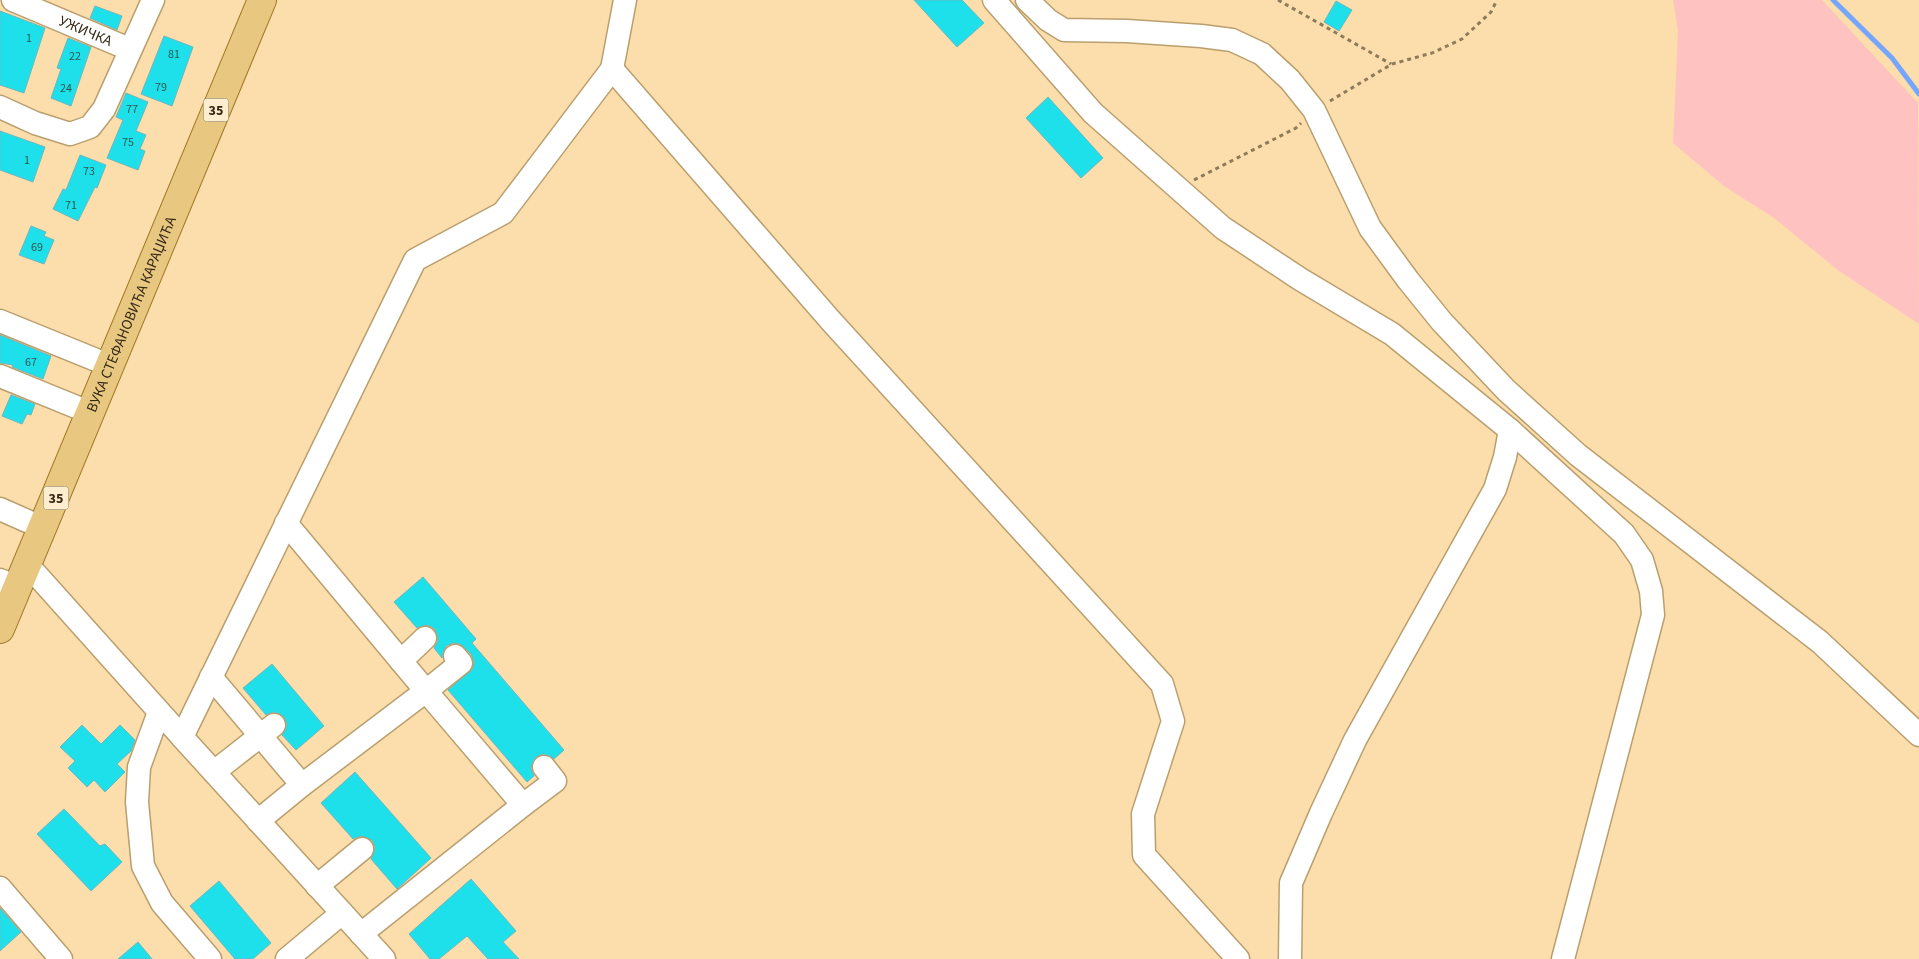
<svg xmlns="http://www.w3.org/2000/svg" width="1919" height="959" font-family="'Source Sans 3',sans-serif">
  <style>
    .green { fill: #fec3c0 }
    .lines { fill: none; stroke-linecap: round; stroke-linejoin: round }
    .stream { stroke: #75a5fc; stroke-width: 5 }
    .building { fill: #1ee0eb; stroke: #6eb7bc }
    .minor-casing { stroke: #ba9f6e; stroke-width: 25 }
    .major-casing { stroke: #9f7724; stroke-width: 30 }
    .path { stroke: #8e7b59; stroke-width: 3; stroke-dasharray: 4 4; stroke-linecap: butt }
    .minor { stroke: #fff; stroke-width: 22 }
    .major { stroke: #e8c780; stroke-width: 28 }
    .labels { text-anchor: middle; stroke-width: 4; stroke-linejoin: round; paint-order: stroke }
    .number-label { font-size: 12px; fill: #2e574a }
    .shield { fill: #feedcf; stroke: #71644d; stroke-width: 1 }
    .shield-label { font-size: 14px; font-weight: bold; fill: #342915 }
    .street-label { font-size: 15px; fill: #342915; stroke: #feedcf }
  </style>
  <rect width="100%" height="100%" fill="#fbdeab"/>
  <path class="green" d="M1673 0H1822L1918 103 1919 324 1839 271 1774 218 1724 186 1673 143 1678 31Z"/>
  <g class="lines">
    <path class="stream" d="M1833 0 1892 58 1919 94"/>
  </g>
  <path class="building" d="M914 0H962L984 23 957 47Z
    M1336 1 1352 10 1339 31 1324 22Z
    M95 6 122 16 117 30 90 18Z
    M0 11 45 28 24 93 0 85Z
    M164 36 193 47 172 106 141 94Z
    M68 38 91 47 71 106 51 98 61 69 57 68Z
    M126 93 148 102 136 131 146 135 140 149 145 151 138 170 107 158 123 120 116 117Z
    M1048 97 1103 158 1081 178 1026 118Z
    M0 131 45 147 33 182 0 170Z
    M80 155 106 165 97 188 95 187 78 221 53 209 63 189 66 190Z
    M31 226 46 232 44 236 54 240 44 264 19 255Z
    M0 335 51 356 43 379 12 367 13 365 0 363Z
    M11 395 35 404 31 415 27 414 22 424 2 416Z
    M423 577 476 639 472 643 564 750 554 759 543 754 536 757 531 768 534 776 527 782 448 690 473 668 474 661 471 654 460 644 453 643 446 646 442 658 434 648 438 641 435 629 428 625 417 628 394 602Z
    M272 664 324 726 296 750 282 735 287 724 284 717 273 712 266 715 243 688Z
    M82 725 101 744 120 725 135 740 131 751 117 764 125 772 105 792 94 780 87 787 68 768 75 761 60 747Z
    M355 772 431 858 397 889 371 859 375 847 372 840 360 836 353 839 321 803Z
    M64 809 100 846 105 844 122 862 91 891 37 834Z
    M471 879 516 931 503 942 519 959H488L467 936 439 959H430L409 934Z
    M219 881 271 943 253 959H235L190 906Z
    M0 908 21 932 0 951Z
    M138 942 152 959H118Z"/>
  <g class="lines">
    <g class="minor-casing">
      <g id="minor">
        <path id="s1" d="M13 0 129 49"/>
        <path d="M994 0 1093 113 1223 228 1300 279 1392 334 1510 430 1624 534 1642 560 1651 591 1653 615 1563 959"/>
        <path d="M1027 0 1048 20 1064 30 1127 31 1201 36 1232 40 1262 54 1290 80 1314 110 1370 228 1408 280 1442 322 1506 390 1578 455 1820 642 1919 735"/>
        <path d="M612 69 831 321 1162 684 1173 721 1143 814 1144 855 1238 959"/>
        <path d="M0 107 35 123 70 134 90 127 104 109 153 0"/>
        <path d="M0 321 111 366"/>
        <path d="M0 376 91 413"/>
        <path d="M0 509 43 528"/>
        <path d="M27 564 182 737 415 260 503 213 612 69 625 0"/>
        <path d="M0 580 17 587"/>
        <path d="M401 661 425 638"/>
        <path d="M211 677 302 785 426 691 286 523"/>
        <path d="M159 712 139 767 137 802 143 866 162 903 210 959"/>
        <path d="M182 737 384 959"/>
        <path d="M214 772 274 725"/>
        <path d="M523 805 555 781 544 767"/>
        <path d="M258 821 302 785"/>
        <path d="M317 886 362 849"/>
        <path d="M0 888 61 959"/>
        <path d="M361 934 523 805 426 691 461 663 455 656"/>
        <path d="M287 959 342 913"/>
        <path d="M1290 959 1291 883 1321 813 1355 740 1495 489 1505 457 1510 430"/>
      </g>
    </g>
    <g class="major-casing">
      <g id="major">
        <path id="s2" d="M0 629 262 0"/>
      </g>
    </g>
    <path class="path" d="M1278 0 1391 64
      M1330 101 1392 64 1432 53 1462 39 1491 12 1497 0
      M1194 180 1296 128 1301 123"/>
    <use href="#minor" class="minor"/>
    <use href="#major" class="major"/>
  </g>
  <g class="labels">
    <g class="number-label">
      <text x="29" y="42">1</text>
      <text x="174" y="58">81</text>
      <text x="75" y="60">22</text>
      <text x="161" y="91">79</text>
      <text x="66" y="92">24</text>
      <text x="132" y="113">77</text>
      <text x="128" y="146">75</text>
      <text x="27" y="164">1</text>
      <text x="89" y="175">73</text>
      <text x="71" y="209">71</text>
      <text x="37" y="251">69</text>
      <text x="31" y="366">67</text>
    </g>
    <g class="shield">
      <rect x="203.5" y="98.5" width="25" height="23" rx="4"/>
      <rect x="43.5" y="486.5" width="25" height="23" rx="4"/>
    </g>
    <g class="shield-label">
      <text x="216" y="115">35</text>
      <text x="56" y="503">35</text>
    </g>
    <g class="street-label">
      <text dy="5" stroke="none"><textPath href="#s1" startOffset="79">УЖИЧКА</textPath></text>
      <text dy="5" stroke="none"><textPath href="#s2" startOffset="341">ВУКА СТЕФАНОВИЋА КАРАЏИЋА</textPath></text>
    </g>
  </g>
</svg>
